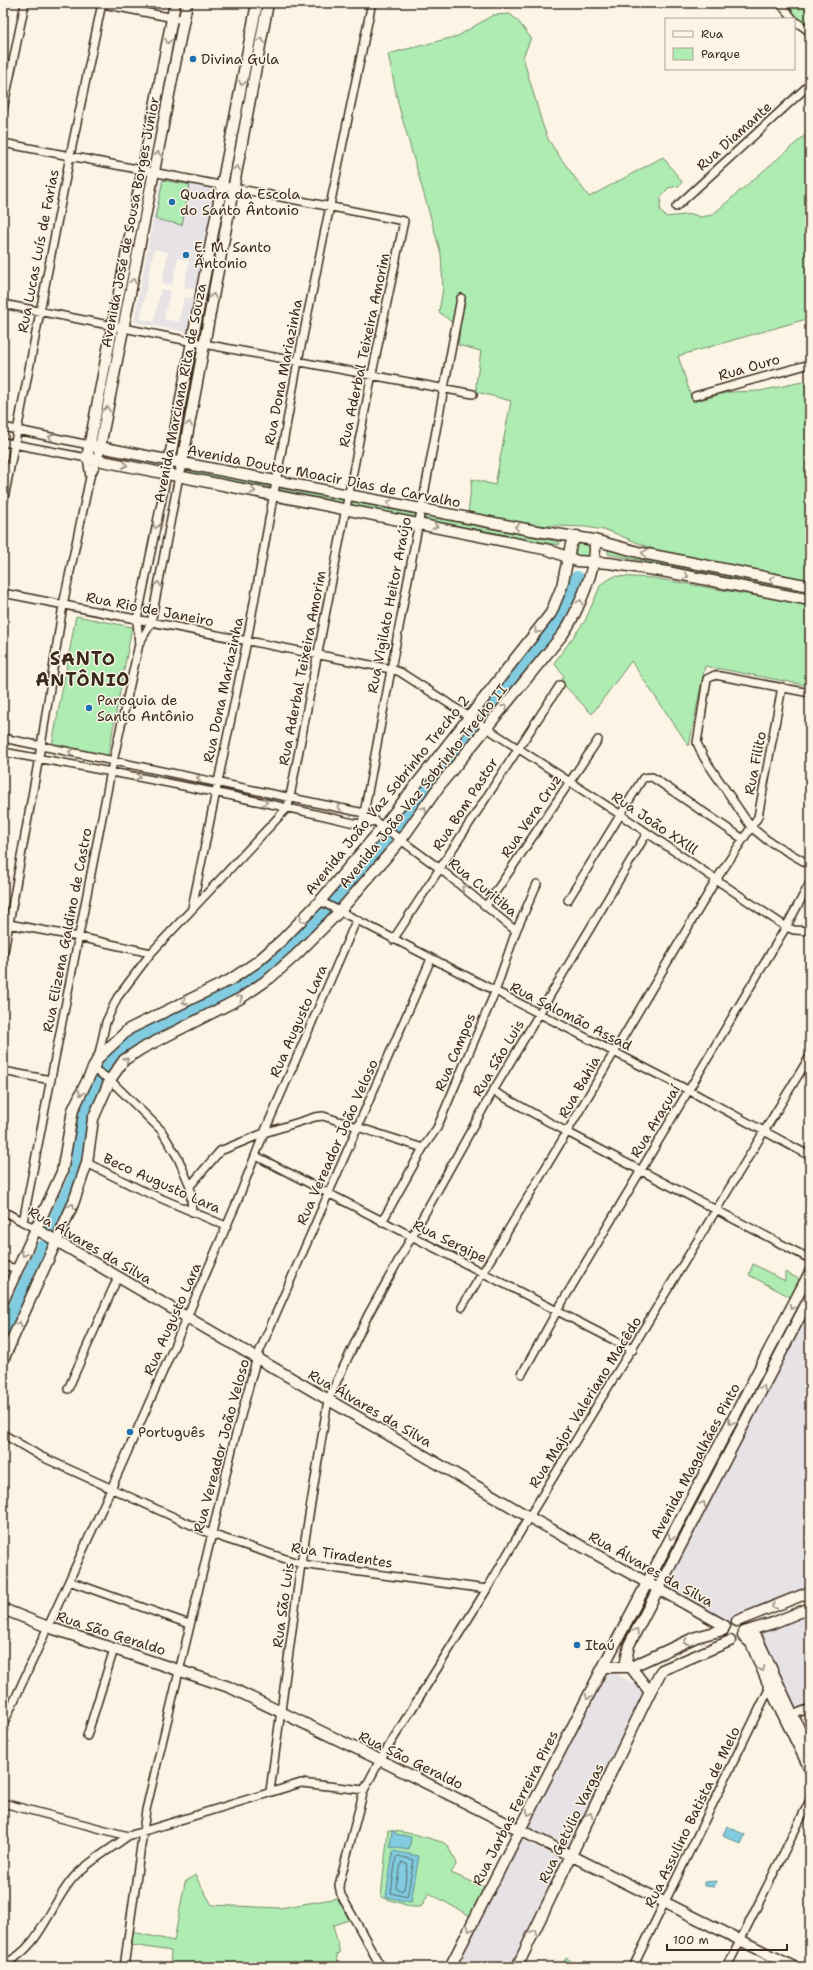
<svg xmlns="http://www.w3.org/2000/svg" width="813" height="1970" font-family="'Shantell Sans',sans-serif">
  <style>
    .built { fill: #e6e2e5; fill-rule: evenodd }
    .green { fill: #aeecb2; stroke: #748b68 }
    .water { fill: #81cce0; stroke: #658b92 }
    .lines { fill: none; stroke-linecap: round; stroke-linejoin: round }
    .shore { stroke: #576b6c; stroke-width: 1 }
    .river { stroke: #81cce0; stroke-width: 14 }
    .street-casing { stroke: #3b2a1e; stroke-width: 10 }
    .secondary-casing { stroke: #3b2a1e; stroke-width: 13 }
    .street { stroke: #fcf5e5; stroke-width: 7 }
    .secondary { stroke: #fcf5e5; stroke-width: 10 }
    .oneway { stroke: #9c9082 }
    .poi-dot { fill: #1f6fb2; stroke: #fcf5e5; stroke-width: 1.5 }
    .labels { text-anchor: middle; stroke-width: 3; stroke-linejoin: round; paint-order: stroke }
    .poi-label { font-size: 14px; fill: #3b2a1e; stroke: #fcf5e5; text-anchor: start }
    .street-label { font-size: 14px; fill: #3b2a1e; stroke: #fcf5e5 }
    .district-label { font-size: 18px; font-weight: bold; letter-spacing: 1px; fill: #3b2a1e; stroke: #fcf5e5 }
  </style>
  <rect width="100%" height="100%" fill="#fcf5e5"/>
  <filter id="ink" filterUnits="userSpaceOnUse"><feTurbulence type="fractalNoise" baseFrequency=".025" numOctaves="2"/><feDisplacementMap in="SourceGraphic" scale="8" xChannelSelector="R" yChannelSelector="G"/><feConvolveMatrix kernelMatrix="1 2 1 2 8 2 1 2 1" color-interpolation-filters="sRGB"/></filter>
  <g filter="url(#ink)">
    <path class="built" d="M161 179 218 189 191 333 134 322ZM154 249 168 252 162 283 172 285 178 258 189 261 184 287 197 290 195 299 184 297 179 322 164 319 170 291 161 289 154 322 140 319Z
      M810 1306V1589L726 1624 663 1589Z
      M810 1613V1704L791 1712 759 1634Z
      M611 1671 645 1690 570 1846 528 1827 559 1768 591 1700 608 1674Z
      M521 1839 565 1861 513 1967H457Z"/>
    <path class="green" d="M781 3H810V22L804 27Z
      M510 14 518 21 531 38 523 57 542 123 548 139 557 153 589 197 663 157 682 182 679 186 668 188 661 197 660 211 666 217 692 214 701 217 712 215 810 131V318L678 356 693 402 729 392 760 391 802 382H810V584L665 554 609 531 586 527 530 525 468 514 472 479 495 485 511 401 477 392 476 384 481 351 458 345 460 329 439 312 443 288 441 254 399 107 388 54 458 36 493 15Z
      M163 180 190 185 182 225 155 219Z
      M188 468 272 484 271 488 187 473Z
      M277 485 345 500 344 503 276 489Z
      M349 501 418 515 417 518 349 504Z
      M425 516 560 542 559 545 425 520Z
      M578 541 591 543 589 556C585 558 580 558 576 554L575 544Z
      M608 550 810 590V594L608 554Z
      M615 576 653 578 810 605V686L705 666 689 746 631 661 592 714 561 682 564 676 554 663 585 621 601 584Z
      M76 616 132 627 108 756 52 745Z
      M753 1264 785 1281V1272L803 1281 794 1299 749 1275Z
      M388 1830 414 1834 442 1842 449 1846V1849L457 1863 451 1873 487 1888 472 1917 429 1893 421 1907H412L381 1897Z
      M195 1875 212 1905 280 1908 338 1898 349 1920 333 1925 340 1953 337 1954 338 1967H170L171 1951 132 1945 133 1932 174 1941 185 1882Z
      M566 1958 582 1967H561Z"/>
    <path class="water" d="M727 1826 745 1835 741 1844 723 1835Z
      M392 1831 395 1832V1834L411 1837 409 1850 390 1847Z
      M393 1851 419 1856 411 1902 386 1897Z
      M717 1881 714 1887 704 1886V1882Z"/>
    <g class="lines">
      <path class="shore" d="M398 1856 414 1860 407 1897 391 1893 396 1858Z
        M402 1862 408 1865 404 1889 402 1891 396 1888Z"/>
      <path class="river" d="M52 1227 75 1178 78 1164 80 1127 86 1108 109 1064 120 1050 135 1039C169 1023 205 1009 236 990 295 954 358 882 397 825L548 637C561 618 570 601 577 578
        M3 1334 43 1247"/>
      <g class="street-casing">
        <path id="street" d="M98 3 184 20
          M780 3 793 19
          M794 20 810 32
          M3 110 25 3
          M3 143 404 221 372 374 288 807 151 953 117 998 106 1022 98 1058
          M676 207 810 84
          M3 304 204 344 473 394
          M695 396 810 364
          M3 427 89 445
          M3 442 87 458 90 477
          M3 504 70 156 102 3
          M3 593 391 669 400 672 621 815 786 927 794 930 810 931
          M139 644 151 623 179 476
          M810 693 715 675 707 679 697 743 704 758 751 827 767 840 810 865
          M3 738 364 813 439 868 516 931
          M3 752C120 773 237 795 354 823L362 824 375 821
          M362 824 461 298
          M568 900 643 778 652 777 743 839
          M320 901 688 1090 810 1156
          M486 906 598 740
          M192 908 247 641 298 361 371 7
          M3 923 79 937 151 953
          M393 940 560 685
          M3 957 41 746 63 605 90 477 98 460
          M92 1068 110 1080 161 1130 178 1158 190 1186 192 1212
          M3 1071 51 1080
          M493 1091 567 1132 810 1259
          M256 1156 633 1350
          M87 1163 139 1189 226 1226
          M190 1186 220 1151 264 1133 315 1117 323 1116 423 1148
          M3 1211 36 1229
          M23 1222 111 771 139 644 137 620 167 474
          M382 1222 423 1148 437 1128 495 992 516 931 537 884
          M3 1265 17 1269
          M462 1307 567 1132 716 880 758 817 782 687
          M522 1374 557 1311 786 927 810 883
          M68 1389 118 1277
          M3 1434 40 1456 211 1534 301 1564 487 1589
          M69 1581 189 1624
          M790 1716 810 1708
          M3 1725 111 1489 187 1317 237 1202 264 1133 356 921
          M87 1736 114 1649
          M270 1791 301 1564 328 1400 368 1315 493 1091 647 833
          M3 1803 128 1836 301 1783 364 1790
          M3 1964C41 1949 49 1905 74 1877 89 1861 111 1849 128 1836
          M124 1967 146 1810 233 1445 257 1357 431 959
          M381 1967 341 1895 339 1885 364 1790 380 1760 487 1589 529 1517 810 1056
          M633 1967 771 1685
          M727 1967 810 1800"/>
      </g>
      <g class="secondary-casing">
        <path id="secondary" d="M175 3 87 458 549 550 577 561 609 563 667 572 810 600
          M89 445 531 530 594 540 642 553 810 586
          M99 452 187 3
          M168 467 257 3
          M181 468 268 3
          M36 1229 529 1517 725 1626
          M3 1301 62 1172 73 1110 98 1058 129 1029 230 980 257 962 282 940 320 901 383 827 551 613 562 586 571 544 577 536
          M3 1360 73 1204 87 1163 93 1119 110 1080 124 1060 141 1049 241 998 270 978 296 955 339 912 401 840 440 785 563 634C576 615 600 562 594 540
          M3 1609 48 1627 229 1687 380 1760 794 1967
          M737 1621 810 1592
          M744 1632 773 1623 810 1608
          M744 1633 754 1636 758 1640 810 1752
          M743 1636 751 1643 770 1688 810 1769
          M603 1667H631L696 1637 723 1630
          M650 1692 626 1661 629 1645 810 1297
          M450 1967 603 1667 810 1272
          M517 1967 650 1692 662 1670 730 1641"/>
      </g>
      <use href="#street" class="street"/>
      <use href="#secondary" class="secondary"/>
    </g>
    <defs><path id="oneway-chevron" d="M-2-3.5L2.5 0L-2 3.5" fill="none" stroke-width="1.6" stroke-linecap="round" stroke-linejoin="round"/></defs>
    <g class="oneway">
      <use href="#oneway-chevron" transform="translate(261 40) rotate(-79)"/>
      <use href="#oneway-chevron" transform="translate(168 41) rotate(101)"/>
      <use href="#oneway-chevron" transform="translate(242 83) rotate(101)"/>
      <use href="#oneway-chevron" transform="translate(158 154) rotate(-79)"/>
      <use href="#oneway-chevron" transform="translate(237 168) rotate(-79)"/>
      <use href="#oneway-chevron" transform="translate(133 281) rotate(-79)"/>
      <use href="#oneway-chevron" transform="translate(213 296) rotate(-79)"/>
      <use href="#oneway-chevron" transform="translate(107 409) rotate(-78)"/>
      <use href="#oneway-chevron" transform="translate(189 424) rotate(-79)"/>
      <use href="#oneway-chevron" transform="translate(51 437) rotate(-168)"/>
      <use href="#oneway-chevron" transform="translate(125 465) rotate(11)"/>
      <use href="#oneway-chevron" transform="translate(253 491) rotate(11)"/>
      <use href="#oneway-chevron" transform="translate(389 503) rotate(-169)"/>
      <use href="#oneway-chevron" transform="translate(156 526) rotate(102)"/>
      <use href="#oneway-chevron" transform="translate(435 526) rotate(12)"/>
      <use href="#oneway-chevron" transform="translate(517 527) rotate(-169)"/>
      <use href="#oneway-chevron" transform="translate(644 553) rotate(-167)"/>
      <use href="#oneway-chevron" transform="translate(686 576) rotate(12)"/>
      <use href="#oneway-chevron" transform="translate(772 579) rotate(-169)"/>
      <use href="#oneway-chevron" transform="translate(158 584) rotate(-79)"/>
      <use href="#oneway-chevron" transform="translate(580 602) rotate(-70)"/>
      <use href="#oneway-chevron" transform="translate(537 631) rotate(127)"/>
      <use href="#oneway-chevron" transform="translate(505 707) rotate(-51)"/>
      <use href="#oneway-chevron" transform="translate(71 752) rotate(-169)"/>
      <use href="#oneway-chevron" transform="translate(138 777) rotate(11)"/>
      <use href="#oneway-chevron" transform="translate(199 778) rotate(-169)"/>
      <use href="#oneway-chevron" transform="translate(265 802) rotate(12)"/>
      <use href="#oneway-chevron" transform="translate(340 807) rotate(-168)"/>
      <use href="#oneway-chevron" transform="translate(424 809) rotate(-54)"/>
      <use href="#oneway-chevron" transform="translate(464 888) rotate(-141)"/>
      <use href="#oneway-chevron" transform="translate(302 920) rotate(135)"/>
      <use href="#oneway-chevron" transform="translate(240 998) rotate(-31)"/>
      <use href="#oneway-chevron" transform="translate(185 1002) rotate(154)"/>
      <use href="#oneway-chevron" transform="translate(126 1060) rotate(-40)"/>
      <use href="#oneway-chevron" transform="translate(81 1093) rotate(114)"/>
      <use href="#oneway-chevron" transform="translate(72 1206) rotate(-68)"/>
      <use href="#oneway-chevron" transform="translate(24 1254) rotate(115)"/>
      <use href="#oneway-chevron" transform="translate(792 1307) rotate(118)"/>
      <use href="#oneway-chevron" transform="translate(19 1324) rotate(-66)"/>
      <use href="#oneway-chevron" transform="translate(763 1388) rotate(-62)"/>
      <use href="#oneway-chevron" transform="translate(731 1422) rotate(118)"/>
      <use href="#oneway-chevron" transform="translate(703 1504) rotate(-62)"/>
      <use href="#oneway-chevron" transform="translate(671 1537) rotate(118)"/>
      <use href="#oneway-chevron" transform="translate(774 1606) rotate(158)"/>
      <use href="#oneway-chevron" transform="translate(636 1631) rotate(-62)"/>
      <use href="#oneway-chevron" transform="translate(686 1642) rotate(157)"/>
      <use href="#oneway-chevron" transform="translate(762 1669) rotate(67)"/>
      <use href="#oneway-chevron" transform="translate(588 1697) rotate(117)"/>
      <use href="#oneway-chevron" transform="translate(529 1813) rotate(117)"/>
      <use href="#oneway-chevron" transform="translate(590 1815) rotate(-64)"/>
      <use href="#oneway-chevron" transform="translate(470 1929) rotate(117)"/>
      <use href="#oneway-chevron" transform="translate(534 1932) rotate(-64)"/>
    </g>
  </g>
  <g class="poi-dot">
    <circle cx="193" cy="59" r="4"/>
    <circle cx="172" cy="202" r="4"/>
    <circle cx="186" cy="255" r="4"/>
    <circle cx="89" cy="708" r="4"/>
    <circle cx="130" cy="1432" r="4"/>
    <circle cx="577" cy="1645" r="4"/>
  </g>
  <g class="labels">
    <g class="poi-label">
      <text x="201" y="64">Divina Gula</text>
      <text x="180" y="199">Quadra da Escola<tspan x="180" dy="16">do Santo Ântonio</tspan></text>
      <text x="194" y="252">E. M. Santo<tspan x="194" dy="16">Ãntonio</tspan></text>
      <text x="97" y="705">Paroquia de<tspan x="97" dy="16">Santo Antônio</tspan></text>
      <text x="138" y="1437">Português</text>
      <text x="585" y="1650">Itaú</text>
    </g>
    <g class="street-label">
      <text transform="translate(734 136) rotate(-42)" y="5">Rua Diamante</text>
      <text transform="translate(130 222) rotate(-79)" y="5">Avenida José de Sousa Borges Júnior</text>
      <text transform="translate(38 251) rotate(-79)" y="5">Rua Lucas Luís de Farias</text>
      <text transform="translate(364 350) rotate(-78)" y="5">Rua Aderbal Teixeira Amorim</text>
      <text transform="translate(749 367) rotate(-16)" y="5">Rua Ouro</text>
      <text transform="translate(283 372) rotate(-79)" y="5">Rua Dona Mariazinha</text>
      <text transform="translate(180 393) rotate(-79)" y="5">Avenida Marciana Rita de Souza</text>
      <text transform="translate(324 476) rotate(11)" y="5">Avenida Doutor Moacir Dias de Carvalho</text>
      <text transform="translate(389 605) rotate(-79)" y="5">Rua Vigilato Heitor Araújo</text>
      <text transform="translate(150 609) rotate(11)" y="5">Rua Rio de Janeiro</text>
      <text transform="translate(302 668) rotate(-79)" y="5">Rua Aderbal Teixeira Amorim</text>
      <text transform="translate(223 690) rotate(-78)" y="5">Rua Dona Mariazinha</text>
      <text transform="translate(755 763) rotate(-79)" y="5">Rua Filito</text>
      <text transform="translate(423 786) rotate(-51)" y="5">Avenida João Vaz Sobrinho Trecho II</text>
      <text transform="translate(387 795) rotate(-51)" y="5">Avenida João Vaz Sobrinho Trecho 2</text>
      <text transform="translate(465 804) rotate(-57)" y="5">Rua Bom Pastor</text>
      <text transform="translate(531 816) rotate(-56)" y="5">Rua Vera Cruz</text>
      <text transform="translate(655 823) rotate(34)" y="5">Rua João XXlll</text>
      <text transform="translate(483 887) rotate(39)" y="5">Rua Curitiba</text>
      <text transform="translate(67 930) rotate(-79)" y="5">Rua Elizena Galdino de Castro</text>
      <text transform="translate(571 1016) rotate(27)" y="5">Rua Salomão Assad</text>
      <text transform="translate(298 1021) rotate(-66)" y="5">Rua Augusto Lara</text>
      <text transform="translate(455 1052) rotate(-67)" y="5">Rua Campos</text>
      <text transform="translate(498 1058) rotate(-59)" y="5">Rua São Luis</text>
      <text transform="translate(579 1087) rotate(-60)" y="5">Rua Bahia</text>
      <text transform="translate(655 1121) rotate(-59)" y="5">Rua Araçuaí</text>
      <text transform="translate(337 1142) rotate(-66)" y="5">Rua Vereador João Veloso</text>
      <text transform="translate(162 1183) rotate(24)" y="5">Beco Augusto Lara</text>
      <text transform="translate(450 1241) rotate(26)" y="5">Rua Sergipe</text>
      <text transform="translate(90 1245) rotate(30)" y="5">Rua Álvares da Silva</text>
      <text transform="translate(172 1319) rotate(-66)" y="5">Rua Augusto Lara</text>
      <text transform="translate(585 1402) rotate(-58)" y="5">Rua Major Valeriano Macêdo</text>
      <text transform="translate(370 1408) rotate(30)" y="5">Rua Álvares da Silva</text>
      <text transform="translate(221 1446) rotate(-75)" y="5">Rua Vereador João Veloso</text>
      <text transform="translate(695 1461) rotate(-62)" y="5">Avenida Magalhães Pinto</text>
      <text transform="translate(342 1555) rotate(9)" y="5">Rua Tiradentes</text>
      <text transform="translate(651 1569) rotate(29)" y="5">Rua Álvares da Silva</text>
      <text transform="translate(283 1605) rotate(-82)" y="5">Rua São Luis</text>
      <text transform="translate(111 1633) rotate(18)" y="5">Rua São Geraldo</text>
      <text transform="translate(411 1760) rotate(26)" y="5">Rua São Geraldo</text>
      <text transform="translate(515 1808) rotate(-63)" y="5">Rua Jarbas Ferreira Pires</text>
      <text transform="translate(692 1817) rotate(-64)" y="5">Rua Assulino Batista de Melo</text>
      <text transform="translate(571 1823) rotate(-64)" y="5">Rua Getúlio Vargas</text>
    </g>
    <g class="district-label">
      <text x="83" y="665">SANTO<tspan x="83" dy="21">ANTÔNIO</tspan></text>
    </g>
  </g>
  <rect width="813" height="1970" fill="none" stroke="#fcf5e5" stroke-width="16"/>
  <rect x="8" y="8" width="797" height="1954" fill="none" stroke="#3b2a1e" stroke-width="1.5" filter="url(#ink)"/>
  <rect x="665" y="18" width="130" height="52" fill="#fcf5e5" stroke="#afa495"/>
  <rect x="673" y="31" width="20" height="6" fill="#fcf5e5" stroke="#afa495"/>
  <text x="701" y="38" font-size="12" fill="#3b2a1e">Rua</text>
  <rect x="673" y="48" width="20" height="12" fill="#aeecb2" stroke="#afa495"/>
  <text x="701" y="58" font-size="12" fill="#3b2a1e">Parque</text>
  <path d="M667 1944v6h120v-6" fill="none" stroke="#3b2a1e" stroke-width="2"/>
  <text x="673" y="1944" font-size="12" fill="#3b2a1e" stroke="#fcf5e5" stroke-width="3" paint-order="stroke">100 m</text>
</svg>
